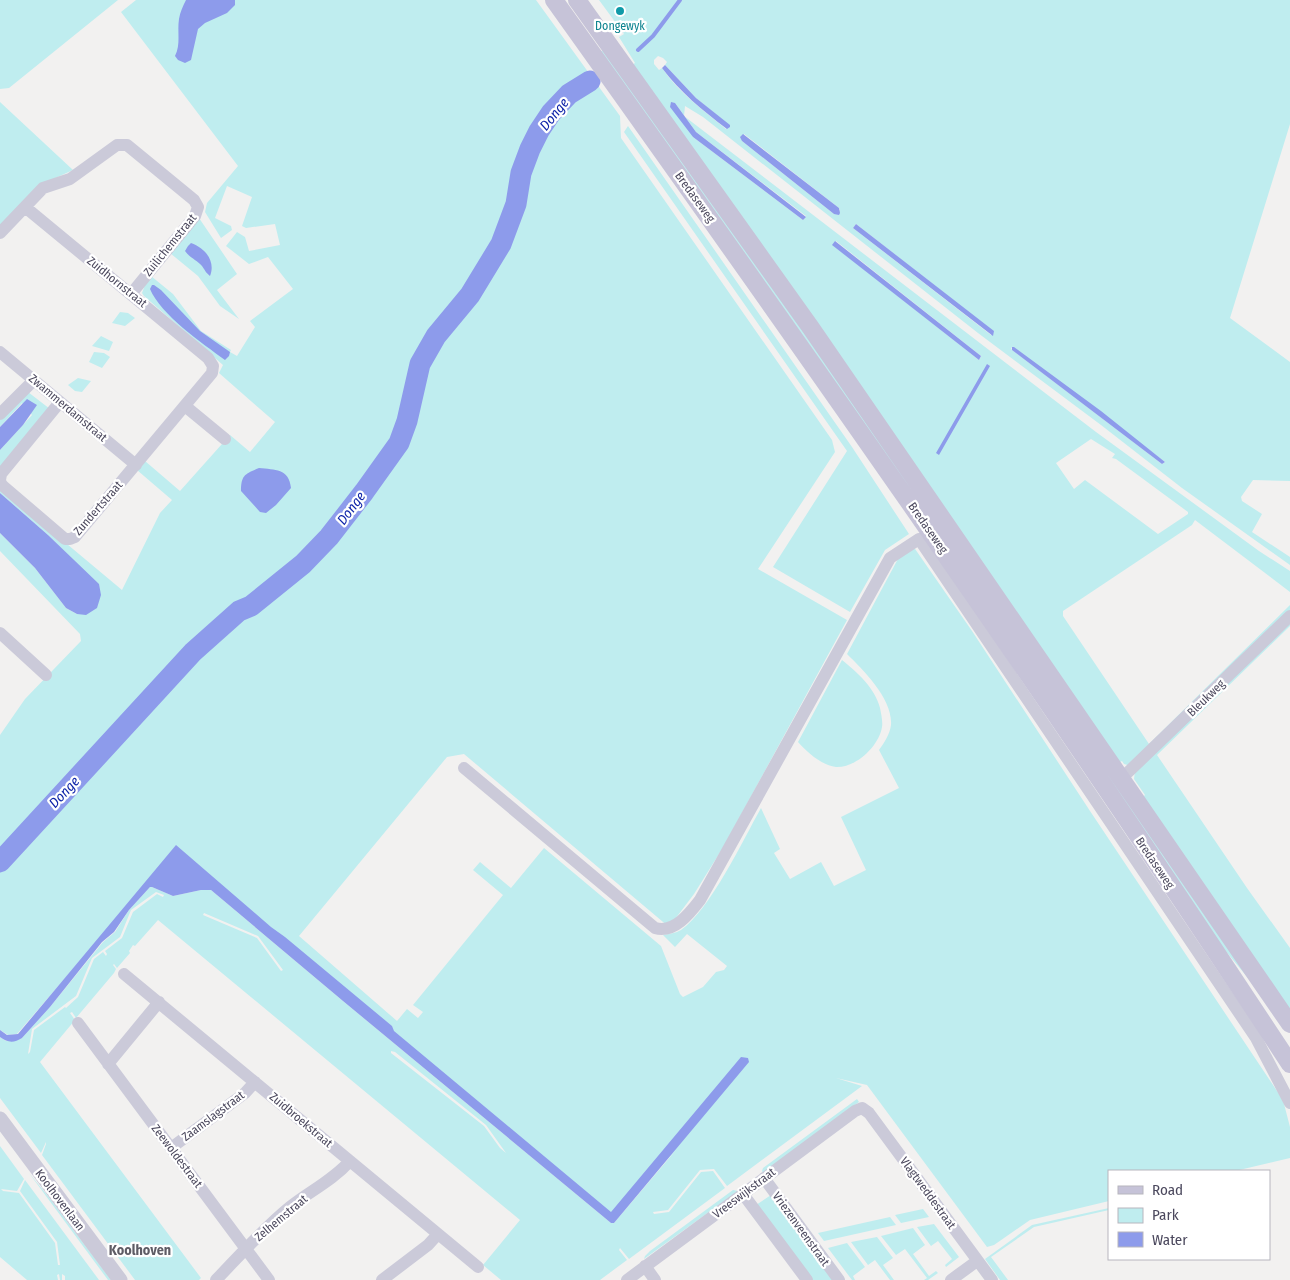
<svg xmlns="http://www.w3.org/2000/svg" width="1290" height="1280" font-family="'Fira Sans Condensed',sans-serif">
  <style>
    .green { fill: #bfedef; fill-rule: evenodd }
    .water { fill: #8d9beb }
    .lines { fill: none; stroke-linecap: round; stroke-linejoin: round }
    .stream { stroke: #8d9beb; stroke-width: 4 }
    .river { stroke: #8d9beb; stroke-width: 21 }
    .minor { stroke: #cbcad9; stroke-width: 12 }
    .tertiary { stroke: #cbcad9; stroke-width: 15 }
    .secondary { stroke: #c6c3d8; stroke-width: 18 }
    .culture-dot { fill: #0f9aa8; stroke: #fff; stroke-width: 2 }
    .labels { text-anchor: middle; stroke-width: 4.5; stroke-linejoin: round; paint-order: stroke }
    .culture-label { font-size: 12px; fill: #0d838f; stroke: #fff }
    .street-label { font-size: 12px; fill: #4b485d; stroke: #fff }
    .water-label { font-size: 14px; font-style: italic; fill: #0f24a9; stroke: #fff }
    .neighbourhood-label { font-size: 14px; font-weight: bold; fill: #5e5c65; stroke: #fff }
  </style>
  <rect width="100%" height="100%" fill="#f2f1f0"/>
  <path class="green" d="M0 0H118L9 88 0 89Z
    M136 0H536L620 116 621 138 832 440 835 452 758 569 847 620 724 846 694 894 669 927 464 754 447 757 299 936 397 1021 407 1009 418 1018 423 1012 413 1005 503 895 473 870 480 862 511 888 544 848 661 946 680 994 683 997 703 987 716 972 724 970 727 966 687 934 675 947 663 935C669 934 676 933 681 930 710 910 743 840 761 808L780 849 774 853 790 879 821 862 834 886 866 870 841 817 899 788 879 750C884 743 890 734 891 725 893 699 864 671 847 654L899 557 913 546 972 631 1090 811 1283 1100 1290 1127V1158L1235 1171H1109V1201L1030 1220 994 1245 987 1247 867 1085 836 1078 862 1086 727 1186 714 1169 700 1170 668 1210 653 1212 654 1214 669 1212 701 1172 713 1171 725 1188 629 1259 620 1248 619 1250 627 1260 600 1280H501L483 1265 520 1220 158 920 135 946 133 945 129 951 130 953 117 968 114 964 113 965 116 969 114 973 76 1018 72 1012 70 1013 75 1020 40 1062 201 1278 199 1280H135L42 1155 46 1144V1142L41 1153 0 1098V1037L6 1041 22 1038 50 1007 103 942 115 932 129 910 150 887H152L173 896 201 890H211L343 1001 611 1223H614L676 1150 610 1220 177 848 17 1034 8 1035 0 1030V735L25 699 81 641 80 634 0 551V533L35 568 66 608 77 614 72 559 48 535 0 493V488L122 590 160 513 172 500 137 470 145 461 180 491 230 435 250 452 275 422 219 373 223 365 144 296 142 293 145 285 151 276 173 294 201 331 231 350 230 352 237 356 255 327 250 321 293 289 268 257 249 264 226 246 237 232 245 237 249 251 280 245 275 224 246 228 242 226 252 197 227 186 215 218 231 226 232 230 221 238 205 212 207 203 238 166 121 12ZM156 892 164 895 163 897 157 894 133 912 122 938 105 951 107 954 106 956 103 952 94 959 78 997 66 1008 65 1007 34 1030 30 1052 28 1054 32 1029 76 996 92 958 120 937 131 910ZM204 913 258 936 283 970 281 971 257 938 203 915ZM391 1051 395 1052 486 1125 506 1153 500 1148 484 1126 391 1053Z
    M599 0H1290V124L1230 318 1290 362V481L1253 480 1241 497 1242 501 1262 514 1252 532 1290 557V565L1182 488 1101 425 978 333 703 117 685 106 684 116 1096 432 1259 551 1290 571V592L1195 520 1192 525 1063 611V616L1149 744 1290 605V611L1131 766 1124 764 1122 761 1118 763 632 65 635 63 619 37 624 34ZM658 56 663 58 667 62 665 65 696 98 730 126 726 129C703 110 679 93 662 68L659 70 654 64V60ZM675 103 696 132 806 216 803 220 693 137ZM744 134 839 208 840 210 834 214 742 141ZM856 224 993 331 991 335 853 228ZM836 241 981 356 979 360 833 245ZM1012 347H1013L1165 462 1162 464 1011 349ZM1091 439 1115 454 1112 458 1116 459 1188 512V514L1158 534 1085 480 1074 489 1056 463Z
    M605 49 725 218 1251 976 1248 978 1209 931 600 52Z
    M0 102 73 170 40 185 0 226Z
    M628 126 852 447 909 534 885 550 850 612 773 567 847 451 624 132Z
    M199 218 237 274 217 290 239 319 220 306 198 276 170 253Z
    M120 312 128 313 135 318 125 326 112 323Z
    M101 336 113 342 109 351 92 346Z
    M94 352 104 353 110 357 102 368 89 362Z
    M78 378 91 381 82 392 75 391 68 385Z
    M28 392 50 409 0 470V450L32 415 22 403 0 427V420Z
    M1290 620V626L1157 755 1247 888 1290 948V1010L1142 798 1145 795 1134 779 1135 771Z
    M842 660C857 672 875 688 880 708 881 713 883 722 882 727 879 746 856 768 836 767 821 765 807 752 798 742Z
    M857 1099 859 1102 763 1173 762 1171 763 1168Z
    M0 1146 24 1179 17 1191 1 1189 3 1191 19 1193 55 1243 58 1265H60L57 1242 20 1191 25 1180 99 1280H65V1276L62 1274V1280H60L59 1274 57 1275 58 1280H27L0 1257Z
    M29 1173 48 1196 111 1280H108Z
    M733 1190 738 1191 644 1259 645 1256 650 1251Z
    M771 1195 834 1280H812L756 1205Z
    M1109 1208V1210L1034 1227 991 1257 1008 1280H1000L985 1259 1032 1225Z
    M923 1209 929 1217 901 1223 895 1215Z
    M890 1217 896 1225 824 1241 818 1233Z
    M934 1224 959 1257 946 1267 945 1265 952 1259 938 1241 931 1246 917 1227Z
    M913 1228 925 1245 913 1254 929 1276 936 1271 938 1273 928 1280H924L927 1278 905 1249 896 1255 881 1236Z
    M877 1237 893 1258 883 1265 894 1280H890L875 1260 868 1265 851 1242Z
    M847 1243 865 1267 853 1276 855 1280H852L828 1248Z"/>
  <path class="water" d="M186 0H235V5L227 13 205 23 198 29 191 60 185 63 178 60 175 56C181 44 177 32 179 19 180 12 183 6 186 0Z
    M665 65 696 98 730 125V127L727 129C702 110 680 92 662 68Z
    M671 102 675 103 696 132 806 217 803 220 693 137 670 107Z
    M743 134 839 208 840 213 839 215 834 214 742 141 740 137Z
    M856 224 994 331 993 336 853 228Z
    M835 241 981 356 979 360 832 245Z
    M191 243C205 248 216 261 210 276 205 272 205 270 202 266 197 260 190 258 185 251L188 246Z
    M152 285H154L161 290 200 331 230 352 229 356 225 360C202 343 161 315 150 289Z
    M1012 347H1014L1101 411 1165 462 1162 464 1012 350Z
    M987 364 990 366 939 455 936 453Z
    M27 399 37 405 23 425 0 450V427Z
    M259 468C275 470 289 468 291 488L276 505 266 513 260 512 241 491C241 475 245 474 259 468Z
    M0 493 48 535 99 584 101 595 97 608 86 615 77 614 66 608 35 568 0 533Z
    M176 845 271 927 285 937 392 1026 394 1031 611 1212 741 1057 748 1058 749 1062 614 1223H611L343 1001 211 890H201L173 896 152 887H150L129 910 114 932 102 942 50 1007 22 1038C14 1043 8 1043 0 1037V1030L7 1035 18 1034Z"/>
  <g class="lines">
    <path class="stream" d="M638 50 653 36 680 0"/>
    <path class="river" d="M0 862 193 652 239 611 251 606 303 564 329 537 364 492 399 443 407 421 420 364 436 336 470 295 501 244 516 204 521 173 530 149 539 131 551 113 569 94 590 81"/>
    <path class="minor" d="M0 233 43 188 70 179 117 145H127L194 200 198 207 195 216 131 294
      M0 352 136 465
      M185 406 225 439
      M0 414 34 380
      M0 480 1 474 60 402
      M0 482 3 486 65 539H70L75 537 212 373 213 366 208 358 25 207
      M0 633 46 675
      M464 768 655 928C674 934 690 913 700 900L890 558 919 539 1256 1038 1290 1103
      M1121 779 1290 616
      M124 974 478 1267
      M78 1023 269 1280
      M108 1064 159 1002
      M171 1148 245 1093 255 1082
      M764 1178 839 1280
      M743 1194 807 1280
      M645 1266 655 1280
      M216 1280C240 1255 263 1229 290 1207 310 1191 332 1181 350 1161
      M382 1280 428 1245 438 1234
      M627 1280 855 1111 862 1108 869 1113 992 1280
      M951 1280 977 1261"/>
    <path class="tertiary" d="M0 1119 120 1280"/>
    <path class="secondary" d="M554 0C805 351 1053 703 1290 1064
      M577 0 811 328 1290 1024"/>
  </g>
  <circle class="culture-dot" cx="620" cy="11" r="5"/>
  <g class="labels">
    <g class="culture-label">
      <text x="620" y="30">Dongewyk</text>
    </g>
    <g class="street-label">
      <text transform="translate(695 197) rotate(54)" y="4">Bredaseweg</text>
      <text transform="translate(170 245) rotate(-51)" y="4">Zuilichemstraat</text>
      <text transform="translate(117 282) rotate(39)" y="4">Zuidhornstraat</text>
      <text transform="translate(68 408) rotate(40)" y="4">Zwammerdamstraat</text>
      <text transform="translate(98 508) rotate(-49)" y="4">Zundertstraat</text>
      <text transform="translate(928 528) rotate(55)" y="4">Bredaseweg</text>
      <text transform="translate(1206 698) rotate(-44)" y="4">Bleukweg</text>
      <text transform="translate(1155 863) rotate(56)" y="4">Bredaseweg</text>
      <text transform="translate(213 1116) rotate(-37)" y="4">Zaamslagstraat</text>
      <text transform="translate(301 1120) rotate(40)" y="4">Zuidbroekstraat</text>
      <text transform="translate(177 1156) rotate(53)" y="4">Zeewoldestraat</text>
      <text transform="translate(744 1193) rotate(-37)" y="4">Vreeswijkstraat</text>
      <text transform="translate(928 1193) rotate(54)" y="4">Vlagtweddestraat</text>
      <text transform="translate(60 1200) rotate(53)" y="4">Koolhovenlaan</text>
      <text transform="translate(281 1218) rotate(-40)" y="4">Zelhemstraat</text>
      <text transform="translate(801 1229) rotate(54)" y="4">Vriezenveenstraat</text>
    </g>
    <g class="water-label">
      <text transform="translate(554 114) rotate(-51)" y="5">Donge</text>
      <text transform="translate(351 508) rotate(-53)" y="5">Donge</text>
      <text transform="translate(64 792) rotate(-47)" y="5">Donge</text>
    </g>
    <g class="neighbourhood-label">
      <text x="140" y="1255">Koolhoven</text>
    </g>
  </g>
  <rect x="1108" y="1170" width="162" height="90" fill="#ffffff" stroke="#b7b6be"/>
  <rect x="1118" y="1186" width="25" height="8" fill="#c6c3d8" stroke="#b7b6be"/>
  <text x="1152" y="1195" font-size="15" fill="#4b485d">Road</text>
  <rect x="1118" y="1208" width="25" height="15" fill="#bfedef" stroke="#b7b6be"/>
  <text x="1152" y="1220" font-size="15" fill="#4b485d">Park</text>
  <rect x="1118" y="1232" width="25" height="15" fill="#8d9beb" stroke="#b7b6be"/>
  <text x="1152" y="1245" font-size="15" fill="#4b485d">Water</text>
</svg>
